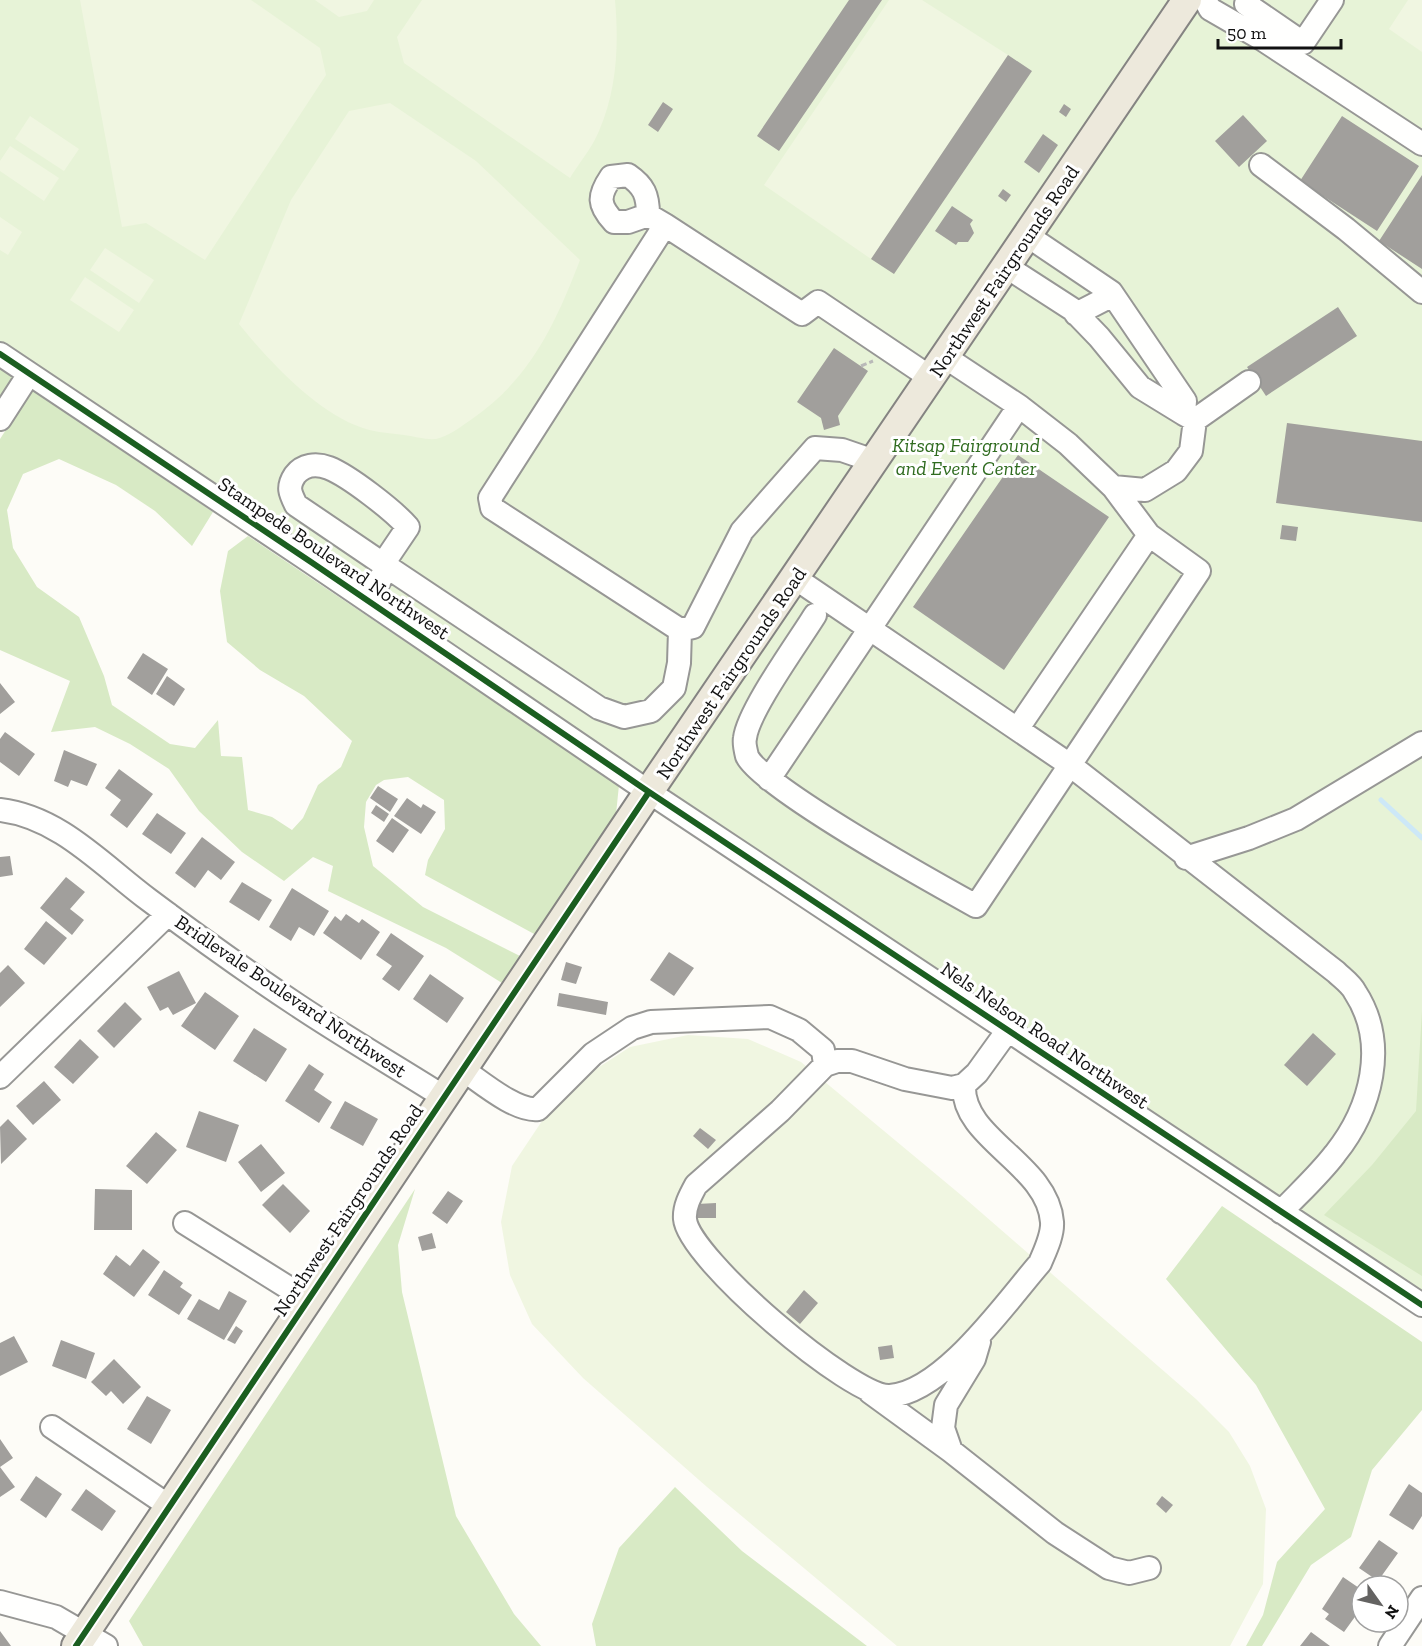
<svg xmlns="http://www.w3.org/2000/svg" width="1422" height="1646" font-family="'Zilla Slab',serif">
  <style>
    .green { fill: #e7f3d7 }
    .forest { fill: #d8eac5 }
    .pitch { fill: #f0f6e1 }
    .lines { fill: none; stroke-linecap: round; stroke-linejoin: round }
    .stream { stroke: #cde8f7; stroke-width: 5 }
    .building { fill: #a19f9c }
    .minor-casing { stroke: #979795; stroke-width: 26 }
    .major-casing { stroke: #858482; stroke-width: 32 }
    .path { stroke: #b9b9b8; stroke-width: 3; stroke-dasharray: 6 3; stroke-linecap: butt }
    .minor { stroke: #fffffe; stroke-width: 22 }
    .major { stroke: #ede9dc; stroke-width: 28 }
    .cycleway-casing { stroke: #fff; stroke-width: 10 }
    .cycleway { stroke: #1b5e20; stroke-width: 6 }
    .labels { text-anchor: middle; stroke-width: 6; stroke-linejoin: round; paint-order: stroke }
    .street-label { font-size: 20px; fill: #111; stroke: #fff }
    .park-label { font-size: 20px; font-style: italic; fill: #2f6b1f; stroke: #fff }
  </style>
  <rect width="100%" height="100%" fill="#fdfcf7"/>
  <path class="green" d="M0 0H1422V1305L0 354Z"/>
  <path class="forest" d="M0 367 15 377 0 401Z
    M32 390 213 512 192 546 155 511 116 485 59 459 23 474 7 510 13 548 37 587 79 617 104 676 112 705 170 744 195 748 218 720 221 756 242 757 248 810 272 817 292 830 303 818 318 785 341 767 352 741 304 696 260 670 227 642 220 591 228 551 248 536 619 785 616 814 536 935 425 875 428 860 445 829 444 800 408 777 384 780 376 785 366 802 364 827 373 866 423 907 522 957 502 983 446 948 328 891 333 866 313 857 284 881 242 852 199 811 169 769 130 744 95 727 51 732 70 681 0 650V439Z
    M1422 1011V1276L1324 1215 1372 1165 1416 1111Z
    M415 1189 398 1245 402 1292 456 1516 514 1614 541 1646H143L129 1621Z
    M1222 1206 1422 1342V1410L1372 1470 1351 1537 1311 1565 1262 1646H1246L1263 1615 1277 1562 1325 1509 1256 1385 1166 1279Z
    M675 1487 742 1551 867 1646H596L592 1624 619 1548Z"/>
  <path class="pitch" d="M80 0H251L320 48 326 75 205 260 146 223 122 227Z
    M315 0H374L367 11 339 17Z
    M422 0H615C619 45 617 89 599 131 592 148 579 163 570 178L404 63 397 37Z
    M889 0H922L1008 55 871 259 764 185Z
    M1408 0H1422V52L1389 29Z
    M390 103 476 161 580 260C555 325 530 379 472 419 462 426 447 437 436 439 426 440 413 436 404 435 388 433 370 432 355 425 314 409 266 358 239 324L291 200 349 111Z
    M30 116 79 149 64 171 15 139Z
    M10 146 59 178 44 201 0 171V161Z
    M0 217 22 232 8 255 0 250Z
    M105 248 154 280 139 303 90 270Z
    M85 277 134 310 119 332 70 300Z
    M688 1035 748 1039 801 1062 961 1195 1196 1399 1229 1432 1250 1466 1266 1509 1263 1584 1230 1646H897L707 1487 583 1378 532 1324 510 1275 501 1222 512 1166 548 1112 590 1073 630 1047Z"/>
  <g class="lines">
    <path class="stream" d="M1381 800 1422 838"/>
  </g>
  <path class="building" d="M849 0H882L779 151 757 136Z
    M1008 55 1032 71 894 274 871 259Z
    M663 102 673 109 658 132 648 125Z
    M1064 104 1071 109 1066 117 1059 112Z
    M1243 115 1267 141 1239 167 1215 141Z
    M1342 116 1419 166 1377 231 1300 181Z
    M1043 134 1058 145 1039 173 1024 162Z
    M1422 175V269L1379 241Z
    M1003 189 1011 195 1006 202 998 196Z
    M952 206 973 220 970 224 974 233 968 242H958L956 245 935 231Z
    M1338 307 1357 336 1266 396 1247 367Z
    M834 348 868 371 838 416 840 425 824 430 821 418 797 402Z
    M1287 423 1422 441V522L1276 503Z
    M1018 455 1109 517 1004 670 913 607Z
    M1282 525 1298 527 1296 541 1280 539Z
    M143 653 168 669 152 695 127 678Z
    M167 676 185 689 174 706 156 694Z
    M0 683 15 702 0 714Z
    M5 732 35 754 19 776 0 762V739Z
    M64 750 97 764 87 786 71 780 68 787 54 781Z
    M119 769 153 794 127 828 110 815 121 800 105 788Z
    M378 786 398 799 390 812 370 798Z
    M407 798 421 808 423 804 436 812 421 834 394 816Z
    M376 805 389 814 384 822 371 813Z
    M157 813 186 833 171 854 142 834Z
    M392 818 409 830 393 853 376 841Z
    M202 837 235 862 221 880 208 870 195 888 175 873Z
    M10 856 13 875 0 877V857Z
    M66 877 85 892 70 909 84 920 72 935 40 908Z
    M242 882 272 900 259 921 229 902Z
    M292 888 329 911 314 936 299 927 291 941 269 927Z
    M346 914 359 923 362 919 380 932 361 960 323 933 335 916 341 921Z
    M46 921 67 938 44 965 24 949Z
    M391 933 424 956 399 991 382 979 392 966 376 955Z
    M669 952 694 968 674 996 650 980Z
    M566 962 582 967 576 984 561 980Z
    M8 965 25 983 0 1007V973Z
    M179 971 196 1003 173 1015 168 1007 160 1011 147 987Z
    M430 974 464 998 447 1023 413 999Z
    M205 992 239 1016 215 1050 181 1026Z
    M559 993 608 1002 606 1015 557 1006Z
    M125 1002 142 1019 114 1048 97 1031Z
    M254 1028 287 1049 266 1082 233 1061Z
    M1313 1033 1336 1054 1307 1086 1284 1065Z
    M80 1039 99 1057 73 1084 54 1067Z
    M309 1064 324 1074 314 1090 332 1102 319 1123 285 1101Z
    M44 1081 61 1100 33 1125 16 1106Z
    M345 1101 378 1119 363 1146 330 1128Z
    M199 1111 239 1125 226 1162 186 1147Z
    M8 1119 27 1139 1 1164 0 1127Z
    M700 1128 716 1140 708 1149 693 1136Z
    M156 1132 177 1150 147 1184 126 1166Z
    M261 1144 285 1173 261 1192 238 1162Z
    M283 1184 310 1211 290 1233 262 1205Z
    M95 1189 132 1190V1230H94Z
    M448 1191 463 1201 447 1224 432 1213Z
    M716 1203V1218H697V1204Z
    M432 1233 436 1248 422 1251 418 1237Z
    M143 1249 160 1262 134 1297 103 1274 116 1255 130 1266Z
    M164 1270 183 1283 180 1287 192 1295 179 1315 148 1295Z
    M804 1290 818 1303 800 1324 786 1312Z
    M229 1291 247 1301 224 1340 187 1319 199 1299 219 1310Z
    M236 1326 243 1331 235 1344 227 1340Z
    M14 1336 28 1362 0 1376V1343Z
    M61 1340 95 1353 86 1379 52 1366Z
    M892 1345 894 1358 880 1360 878 1347Z
    M114 1359 141 1387 123 1404 111 1391 106 1396 91 1382Z
    M147 1396 171 1410 151 1444 127 1429Z
    M0 1439 13 1458 0 1467 15 1487 0 1497Z
    M36 1476 62 1494 46 1518 20 1500Z
    M1409 1484 1422 1493V1516L1413 1530 1389 1515Z
    M86 1489 116 1511 102 1531 71 1510Z
    M1162 1496 1173 1505 1166 1513 1156 1504Z
    M1379 1540 1398 1553 1378 1581 1359 1568Z
    M1343 1577 1362 1590 1355 1602 1358 1604 1353 1611 1357 1614 1344 1632 1325 1619 1329 1614 1322 1609Z
    M0 1631 11 1646H0Z
    M1311 1632 1330 1646H1300Z"/>
  <g class="lines">
    <g class="minor-casing">
      <path id="minor" d="M1205 0 1210 9 1262 39 1422 144
        M1249 0 1246 4 1303 43 1332 0
        M1261 165 1346 229 1422 292
        M648 215 628 222H614C598 205 598 196 611 177L628 175C644 186 648 195 648 215L665 225
        M1007 267 1072 309 1099 337 1140 387 1184 414 1185 401 1111 292 1028 236
        M1076 314 1113 295
        M0 354 311 562 649 792 1422 1305
        M1019 406 1068 444 1113 487 1145 490 1176 471 1191 451 1195 420
        M1184 414 1195 420 1249 382
        M0 419 29 374
        M1113 487 1149 535 1199 571 1070 765 1336 972C1342 978 1351 984 1355 992 1389 1044 1371 1109 1335 1154 1319 1175 1299 1193 1281 1212
        M795 578 1070 765 976 906C938 885 760 786 747 756 746 752 744 742 745 738 748 711 799 641 815 615
        M369 601 384 572 383 564 296 505C290 493 287 487 295 475 303 465 316 463 329 468 349 476 393 510 408 527L383 564 599 708 624 717 651 711 674 688 679 663 680 630 693 627 742 531 815 448 842 450 874 461
        M680 630 492 508 490 498 665 225 802 314 818 302 931 378
        M1018 728 1149 535
        M769 779 1019 406 945 357
        M0 810C60 817 103 866 149 900 197 936 247 972 297 1005 345 1037 395 1066 444 1097
        M1186 858 1249 838 1296 819 1422 743
        M462 1069C480 1081 516 1112 538 1109L593 1054 632 1028 651 1022 770 1017 799 1030 823 1050 825 1065
        M0 1077 168 914
        M964 1085C961 1139 1048 1164 1052 1222 1053 1235 1045 1251 1040 1263 1006 1302 944 1392 890 1396 852 1398 688 1258 685 1219 684 1207 690 1196 696 1185L780 1111 825 1065 837 1061H852L905 1079 952 1088 964 1085 977 1073 1008 1030
        M185 1223 308 1300
        M979 1342 974 1359 946 1405 943 1428 951 1451 1055 1533 1109 1568 1129 1573 1149 1568
        M870 1392 951 1451
        M52 1427 169 1506
        M0 1602 56 1617 106 1646
        M1390 1646 1422 1598"/>
    </g>
    <g class="major-casing">
      <path id="major" d="M76 1646 641 803 1187 0"/>
    </g>
    <path class="path" d="M861 366 873 361"/>
    <use href="#minor" class="minor"/>
    <use href="#major" class="major"/>
    <g class="cycleway-casing">
      <path id="cycleway" d="M0 354 311 562 649 792 1422 1305
        M76 1646 649 792"/>
    </g>
    <use href="#cycleway" class="cycleway"/>
  </g>
  <g class="labels">
    <g class="street-label">
      <text transform="translate(1004 271) rotate(-56)" y="7">Northwest Fairgrounds Road</text>
      <text transform="translate(334 558) rotate(34)" y="7">Stampede Boulevard Northwest</text>
      <text transform="translate(731 673) rotate(-56)" y="7">Northwest Fairgrounds Road</text>
      <text transform="translate(291 996) rotate(34)" y="7">Bridlevale Boulevard Northwest</text>
      <text transform="translate(1045 1035) rotate(34)" y="7">Nels Nelson Road Northwest</text>
      <text transform="translate(348 1210) rotate(-56)" y="7">Northwest Fairgrounds Road</text>
    </g>
    <g class="park-label">
      <text x="966" y="452">Kitsap Fairground<tspan x="966" dy="23">and Event Center</tspan></text>
    </g>
  </g>
  <g transform="translate(1380 1604) rotate(124)"><circle r="28" fill="#ffffff" stroke="#a0a0a0" stroke-width="1.5"/>
  <path d="M0-4.5L10 22L0 15L-10 22Z" fill="#646362"/>
  <text y="-9" font-size="16" font-weight="bold" text-anchor="middle" fill="#111111">N</text>
  </g>
  <path d="M1218 39v9h123v-9" fill="none" stroke="#111111" stroke-width="3"/>
  <text x="1227" y="39" font-size="18" fill="#111111" stroke="#ffffff" stroke-width="4.5" paint-order="stroke">50 m</text>
</svg>
